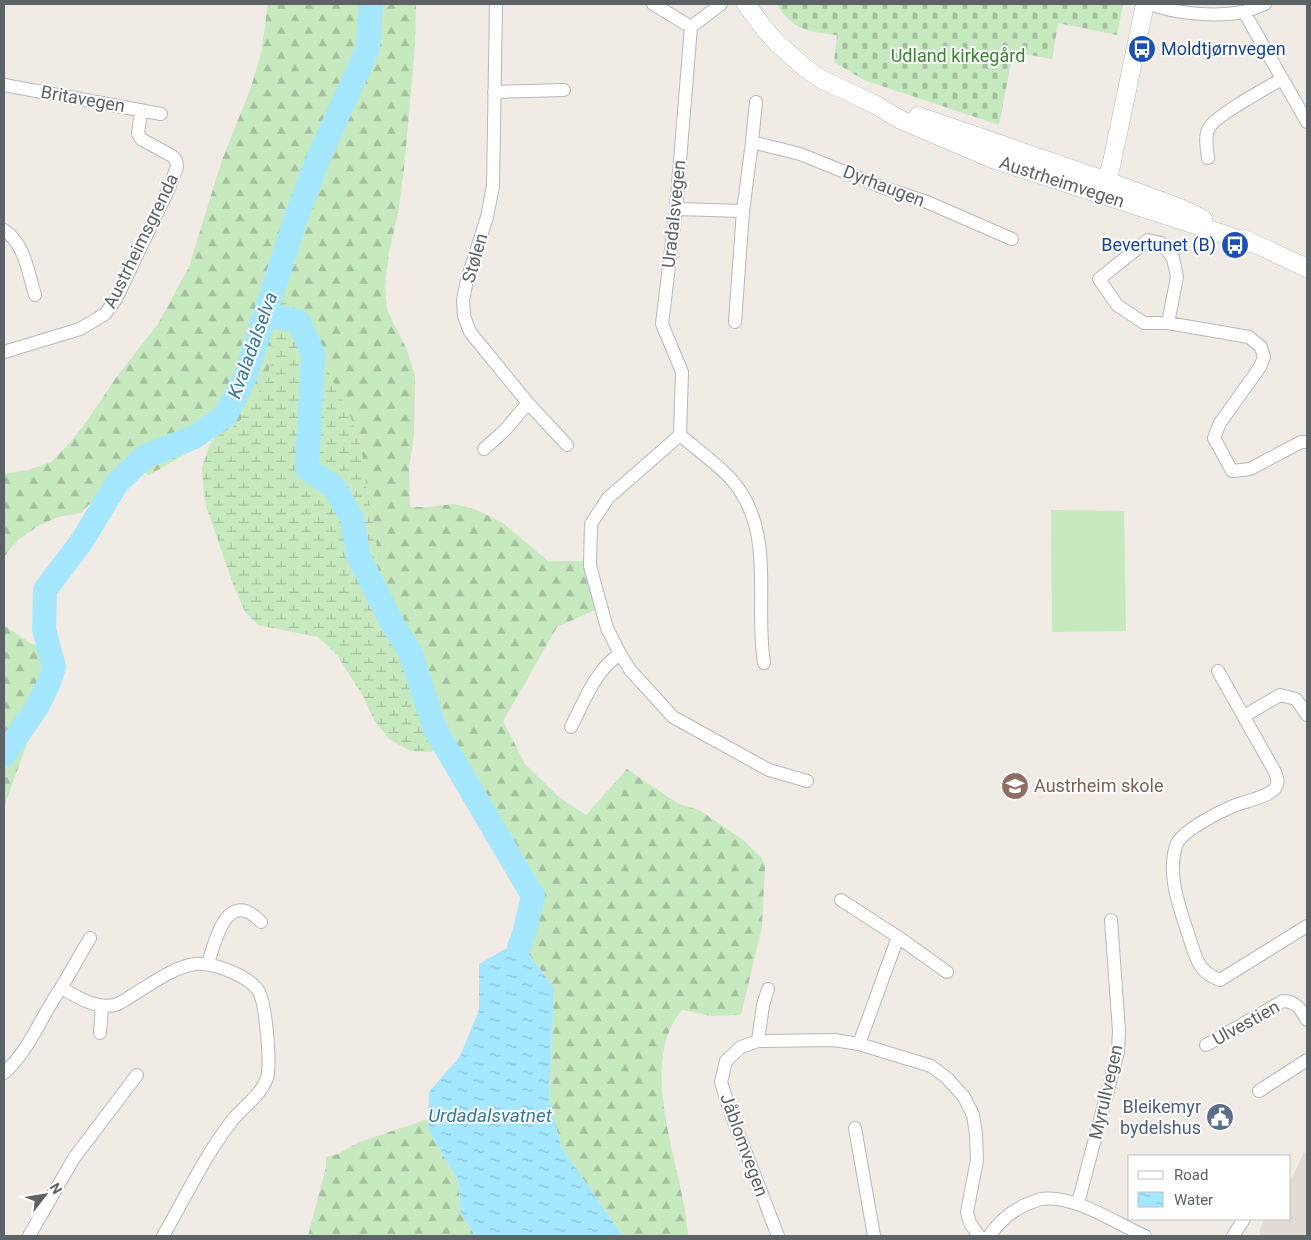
<svg xmlns="http://www.w3.org/2000/svg" width="1311" height="1240" font-family="Roboto,sans-serif">
  <style>
    .education { fill: #e0dbd3 }
    .grass { fill: #c6e9bf }
    .forest { fill: url(#forest-firs) }
    .wetland { fill: url(#wetland-marsh) }
    .cemetery { fill: url(#cemetery-stones) }
    .water { fill: url(#water-ripples) }
    .lines { fill: none; stroke-linecap: round; stroke-linejoin: round }
    .river { stroke: #a5e7ff; stroke-width: 24 }
    .street-casing { stroke: #b5b8bc; stroke-width: 14 }
    .secondary-casing { stroke: #b3b9bd; stroke-width: 19 }
    .street { stroke: #fff; stroke-width: 12 }
    .secondary { stroke: #fff; stroke-width: 18 }
    .labels { text-anchor: middle; stroke-width: 4; stroke-linejoin: round; paint-order: stroke }
    .transit-label { font-size: 18px; fill: #164399; stroke: #fff; text-anchor: start }
    .park-label { font-size: 18px; fill: #3a822f; stroke: #fff }
    .street-label { font-size: 18px; fill: #5c6266; stroke: #fff }
    .education-label { font-size: 18px; fill: #785e54; stroke: #fff; text-anchor: start }
    .service-label { font-size: 18px; fill: #4e5e75; stroke: #fff; text-anchor: end }
    .water-label { font-size: 19px; font-style: italic; fill: #34789c; stroke: #fff }
  </style>
  <defs>
    <pattern id="forest-firs" width="22" height="20" patternUnits="userSpaceOnUse" patternTransform="scale(1.25)"><rect width="22" height="20" fill="#c6e9bf"/><path d="M5 1l3.5 6h-7zM16 11l3.5 6h-7z" fill="#a4c09f"/></pattern>
    <pattern id="wetland-marsh" width="20" height="14" patternUnits="userSpaceOnUse" patternTransform="scale(1.25)"><rect width="20" height="14" fill="#c6e9bf"/><path d="M1 5h8M5 5V1M11 12h8M15 12V8" fill="none" stroke="#a4c09f"/></pattern>
    <pattern id="cemetery-stones" width="16" height="16" patternUnits="userSpaceOnUse" patternTransform="scale(1.25)"><rect width="16" height="16" fill="#c6e9bf"/><path d="M2 7V4a2 2 0 0 1 4 0v3zM10 15v-3a2 2 0 0 1 4 0v3z" fill="#a4c09f"/></pattern>
    <pattern id="water-ripples" width="26" height="14" patternUnits="userSpaceOnUse" patternTransform="scale(1.25)"><rect width="26" height="14" fill="#a5e7ff"/><path d="M2 4q2-2 4 0t4 0M15 11q2-2 4 0t4 0" fill="none" stroke="#8abfd2"/></pattern>
  </defs>
  <rect width="100%" height="100%" fill="#f0ebe4"/>
  <path class="education" d="M1304 1152 1307 1155V1236H1261L1259 1231 1265 1219H1290V1182Z"/>
  <path class="grass" d="M1051 510 1124 511 1126 631 1052 632Z"/>
  <path class="forest" d="M268 4H416L415 46 404 169 398 213 389 252 385 285 387 310 407 350 415 376 414 434 409 469 410 507H427L454 504 477 510 503 523 548 561H586L597 609 557 627 503 721 525 764 560 798 586 815 627 769 677 803 701 811 743 840 761 857 765 866 762 926 741 1015 711 1016 682 1010C634 1067 685 1171 688 1236H623L561 1147 549 1098 554 988 523 946 519 947 524 934 532 896 435 729 410 652 392 623 387 597 377 565 376 538 365 480 361 446 353 423 331 377 319 355 278 317 268 377 238 424 149 475 143 472 121 479 98 495 81 513 58 517 38 526 18 540 4 557V474L28 470 51 462 67 446 84 425 118 375 158 324 189 267 222 160 250 90 261 54Z
    M4 625 30 643 51 650 54 667 43 701 40 704 34 724 4 807Z
    M428 1119V1129L458 1181 461 1213 475 1236H308L326 1167V1157L338 1154 359 1142Z"/>
  <path class="wetland" d="M286 292 295 306 331 377 353 423 361 446 365 480 376 538 377 565 387 597 392 623 410 652 428 712 435 729 443 740 432 752 410 751 389 739 374 720 363 696 337 655 318 637 258 625 245 612 233 584 206 506 203 486 202 467 209 446 215 437 238 424 268 377 278 317Z"/>
  <path class="cemetery" d="M777 4H1123L1117 35 1058 23 1052 59 1013 52 999 125 864 80 834 62 837 35C810 32 791 30 777 4Z"/>
  <path class="water" d="M523 946 554 988 549 1098 561 1147 623 1236H475L461 1213 458 1181 428 1129 429 1092 460 1056 479 1010V964L505 949Z"/>
  <g class="lines">
    <path class="river" d="M266 314 299 322 313 354 307 469 334 487 352 518 358 555 392 623 410 652 435 729 533 896 524 934 519 947
      M4 755 37 707 48 685 54 667 44 629 45 590 82 541 117 483 144 457 194 437 225 416 245 377 297 215 318 159 368 48 371 4"/>
    <g class="street-casing">
      <path id="street" d="M496 4 493 186 487 217 467 280 463 300 464 316 470 332 528 403 567 445
        M653 4 691 27
        M1150 4C1176 14 1216 17 1243 12 1250 11 1258 6 1265 4
        M1244 12 1307 122
        M4 85 161 114
        M494 92 564 90
        M752 142 800 154 882 187 927 202 1012 239
        M1208 158C1207 148 1204 137 1209 128 1215 116 1268 87 1282 79
        M676 209 743 211
        M4 230C25 244 28 272 35 295
        M1148 240 1161 243 1173 258 1177 277 1168 323H1144L1117 305 1099 279Z
        M735 322 743 211 752 142 756 102
        M1168 323 1249 337 1261 347 1264 357 1260 367 1220 423 1214 438 1232 471 1250 469 1301 442H1307
        M4 352 80 329 105 314 116 299 169 188 177 167 176 160 172 156 141 139 138 134 141 110
        M680 435 608 498 591 524 590 566 607 628 620 654 631 671 673 717 769 770 807 781
        M680 435 682 372 662 324 676 209 691 27 721 4
        M680 435C696 449 715 462 730 478 777 529 754 601 764 663
        M484 449 505 430 528 403
        M1218 671 1275 772C1277 777 1279 782 1276 787 1269 798 1243 801 1231 807 1217 813 1180 832 1176 846 1166 878 1182 913 1191 943 1197 962 1201 973 1220 980L1307 926
        M1244 716 1280 695 1296 699 1307 715
        M571 727C584 702 595 670 620 654
        M841 900 898 937 947 972
        M208 964C215 939 228 887 261 922
        M61 988 90 938
        M100 1033 102 1006
        M758 1041 763 1005 768 989
        M859 1044 898 937
        M1206 1045 1283 1001C1296 1001 1301 1010 1307 1020
        M4 1073C30 1050 41 1016 61 988 78 997 97 1011 118 1004 122 1002 127 999 131 996 150 985 173 967 195 964 213 962 250 976 259 992 266 1005 271 1064 267 1078 260 1097 242 1107 231 1122 204 1157 185 1198 163 1236
        M1259 1091 1307 1060
        M855 1128 874 1236
        M1078 1203 1118 1052 1119 1031 1111 920
        M29 1236 74 1158 137 1075
        M778 1236 731 1114 721 1082 726 1061 741 1047 758 1041 834 1040 859 1044 931 1066 947 1078 964 1097 973 1115 976 1134 977 1160 967 1212 970 1223 979 1236
        M989 1236C1000 1221 1010 1212 1027 1204 1031 1203 1036 1200 1041 1199 1074 1194 1115 1223 1145 1236
        M1233 1236 1244 1219"/>
    </g>
    <g class="secondary-casing">
      <path id="secondary" d="M746 4 762 26 777 43 805 68 821 79 876 105 901 120 995 160 1254 244
        M918 116 1107 181 1183 209 1203 219
        M1104 191 1112 162 1145 4
        M1245 239 1307 268"/>
    </g>
    <use href="#street" class="street"/>
    <use href="#secondary" class="secondary"/>
  </g>
  <defs>
    <g id="bus-disc" transform="scale(1.4375)"><circle r="9.5" fill="#1a4fb4" stroke="#fff"/><path d="M-5-6H5V4H4V6H2V4H-2V6H-4V4H-5ZM-3.5-4V0h7V-4ZM-3.5 1.2v1.5H-2V1.2ZM2 1.2v1.5H3.5V1.2Z" fill="#fff"/></g>
    <g id="school-disc" transform="scale(1.4375)"><circle r="9.5" fill="#8d6e63" stroke="#fff"/><path d="M0-5L7-2L0 1L-7-2ZM-4 1L0 2.5L4 1V4Q0 6-4 4Z" fill="#fff"/></g>
    <g id="civic-disc" transform="scale(1.4375)"><circle r="9.5" fill="#5c6f8a" stroke="#fff"/><path d="M-.6-6.5H3V-4.5H.6V-3L4-1V1h2V6H-6V1h2V-1L-.6-3ZM-1.2 2.5V6h2.4V2.5Z" fill="#fff"/></g>
  </defs>
  <g fill-rule="evenodd">
    <use href="#bus-disc" x="1142" y="49"/>
    <use href="#bus-disc" x="1235" y="245"/>
    <use href="#school-disc" x="1015" y="786"/>
    <use href="#civic-disc" x="1220" y="1117"/>
  </g>
  <g class="labels">
    <g class="transit-label">
      <text x="1161" y="55">Moldtjørnvegen</text>
      <text x="1216" y="251" text-anchor="end">Bevertunet (B)</text>
    </g>
    <g class="park-label">
      <text x="958" y="62">Udland kirkegård</text>
    </g>
    <g class="street-label">
      <text transform="translate(83 99) rotate(10)" y="6">Britavegen</text>
      <text transform="translate(1062 182) rotate(18)" y="6">Austrheimvegen</text>
      <text transform="translate(884 186) rotate(21)" y="6">Dyrhaugen</text>
      <text transform="translate(674 214) rotate(-84)" y="6">Uradalsvegen</text>
      <text transform="translate(141 241) rotate(-64)" y="6">Austrheimsgrenda</text>
      <text transform="translate(475 258) rotate(-74)" y="6">Stølen</text>
      <text transform="translate(1246 1023) rotate(-29)" y="6">Ulvestien</text>
      <text transform="translate(1106 1092) rotate(-77)" y="6">Myrullvegen</text>
      <text transform="translate(744 1145) rotate(70)" y="6">Jåblomvegen</text>
    </g>
    <g class="education-label">
      <text x="1034" y="792">Austrheim skole</text>
    </g>
    <g class="service-label">
      <text x="1201" y="1113">Bleikemyr<tspan x="1201" dy="21">bydelshus</tspan></text>
    </g>
    <g class="water-label">
      <text transform="translate(252 345) rotate(-70)" y="7">Kvaladalselva</text>
      <text x="490" y="1122">Urdadalsvatnet</text>
    </g>
  </g>
  <rect width="1311" height="1240" fill="none" stroke="#5c6266" stroke-width="10"/>
  <rect x="1128" y="1155" width="162" height="65" fill="#ffffff" stroke="#bec0c2"/>
  <rect x="1138" y="1171" width="25" height="8" fill="#ffffff" stroke="#bec0c2"/>
  <text x="1174" y="1180" font-size="15" fill="#5c6266">Road</text>
  <rect x="1138" y="1192" width="25" height="15" fill="url(#water-ripples)" stroke="#bec0c2"/>
  <text x="1174" y="1205" font-size="15" fill="#5c6266">Water</text>
  <g transform="translate(45 1195) rotate(59)" stroke="#ffffff" stroke-width="4" paint-order="stroke">
  <path d="M0-4L9 19L0 12L-9 19Z" fill="#5c6266"/>
  <text y="-8" font-size="14" font-weight="bold" text-anchor="middle" fill="#5c6266">N</text>
  </g>
</svg>
